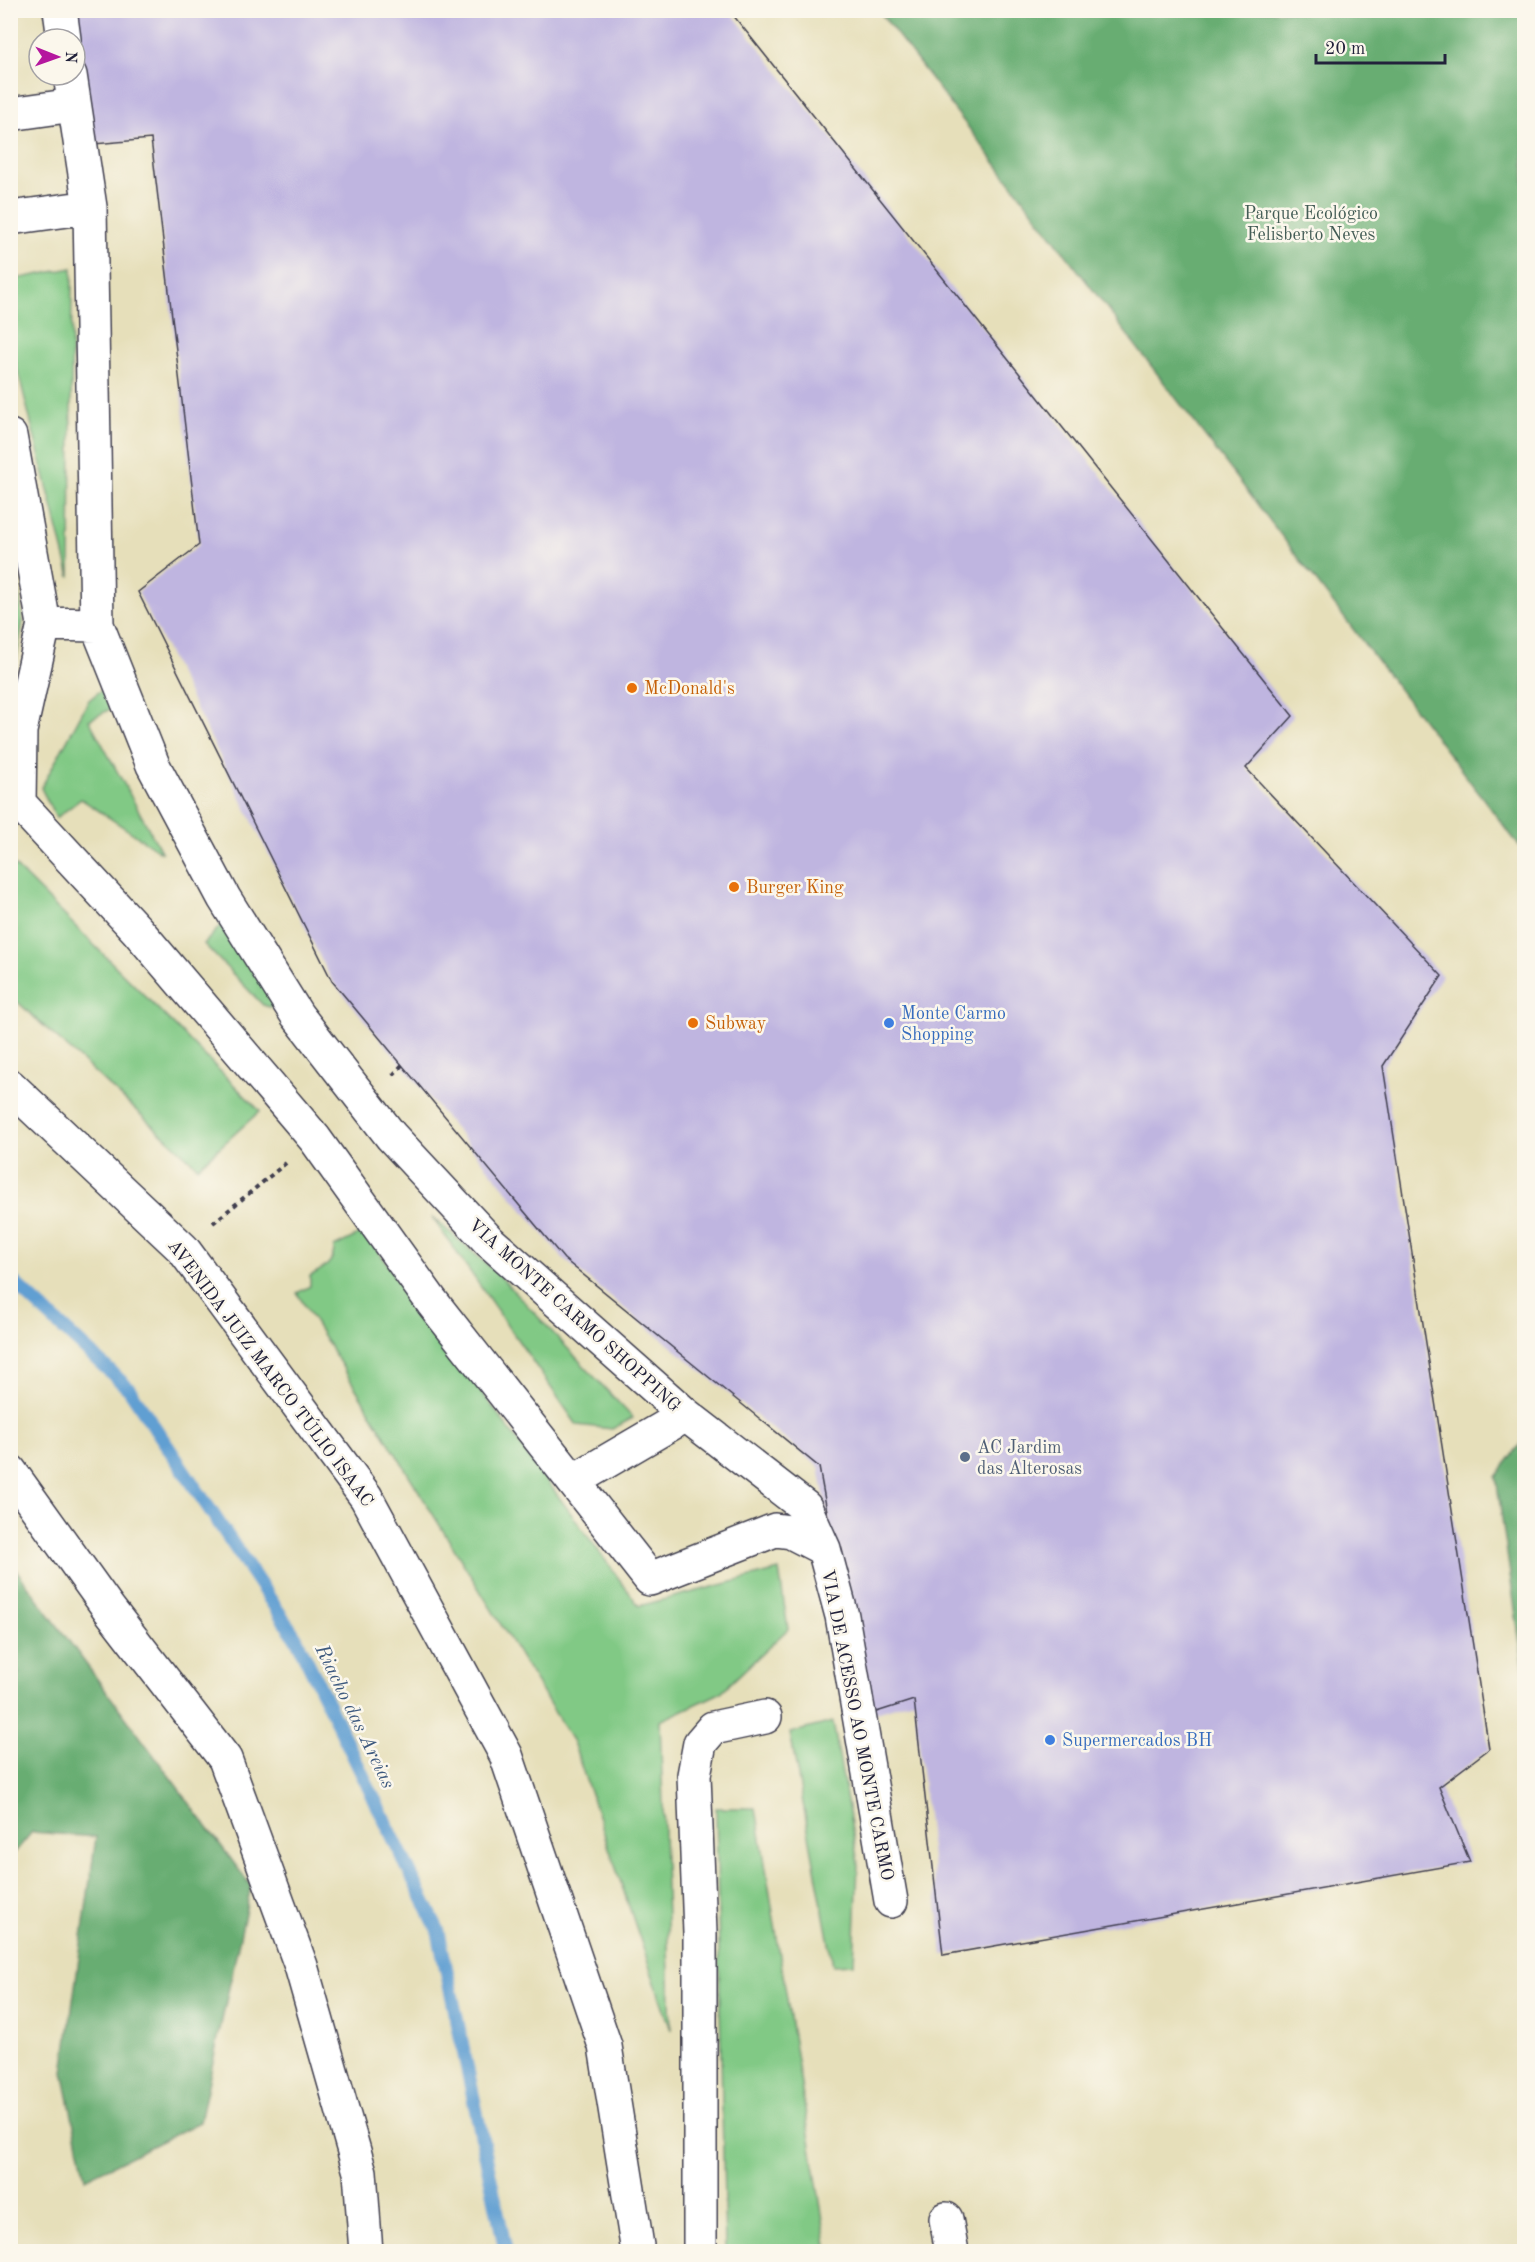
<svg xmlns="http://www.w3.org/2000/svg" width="1535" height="2262" font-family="'Old Standard TT',serif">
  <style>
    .green { fill: #81c985; stroke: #527660; stroke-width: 1.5 }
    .forest { fill: #68ad72; stroke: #456856; stroke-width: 1.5 }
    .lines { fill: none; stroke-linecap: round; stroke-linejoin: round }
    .stream { stroke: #609fd2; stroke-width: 14 }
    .building { fill: #bfb5e0 }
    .minor-casing { stroke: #3f3e4e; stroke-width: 36 }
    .major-casing { stroke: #3f3e4e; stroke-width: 36 }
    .path { stroke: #3f3e4e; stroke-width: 4; stroke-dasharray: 4.5 4.5; stroke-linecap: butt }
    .minor { stroke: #fff; stroke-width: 33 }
    .major { stroke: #fff; stroke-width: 33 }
    .food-dot { fill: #e8710a; stroke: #fbf7ec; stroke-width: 2 }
    .shop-dot { fill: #3f7fe0; stroke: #fbf7ec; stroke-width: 2 }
    .service-dot { fill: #5c6f8a; stroke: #fbf7ec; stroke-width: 2 }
    .labels { text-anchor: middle; stroke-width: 5; stroke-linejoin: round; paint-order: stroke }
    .park-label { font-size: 18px; fill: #435c55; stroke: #fbf7ec }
    .food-label { font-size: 18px; fill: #c56008; stroke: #fbf7ec; text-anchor: start }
    .shop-label { font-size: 18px; fill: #366cbe; stroke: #fbf7ec; text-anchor: start }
    .street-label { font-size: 18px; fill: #22223b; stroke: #fbf7ec }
    .service-label { font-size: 18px; fill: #4e5e75; stroke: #fbf7ec; text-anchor: start }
    .water-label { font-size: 20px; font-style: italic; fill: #3e5a7f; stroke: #fbf7ec }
  </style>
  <rect width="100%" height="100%" fill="#fbf7ec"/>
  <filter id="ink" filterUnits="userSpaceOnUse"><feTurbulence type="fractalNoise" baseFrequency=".0167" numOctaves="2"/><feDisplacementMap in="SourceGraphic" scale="12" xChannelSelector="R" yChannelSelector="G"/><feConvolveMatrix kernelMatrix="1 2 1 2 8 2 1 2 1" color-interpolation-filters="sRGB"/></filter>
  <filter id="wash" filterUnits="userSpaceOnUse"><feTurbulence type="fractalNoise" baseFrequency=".008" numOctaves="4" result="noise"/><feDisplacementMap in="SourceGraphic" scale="24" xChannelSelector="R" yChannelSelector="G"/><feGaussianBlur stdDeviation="1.35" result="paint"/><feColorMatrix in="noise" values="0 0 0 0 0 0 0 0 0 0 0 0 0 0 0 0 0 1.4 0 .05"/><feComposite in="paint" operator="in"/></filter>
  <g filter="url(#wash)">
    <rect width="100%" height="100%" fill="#e6dfba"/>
    <path class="green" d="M72 268 70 577 11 344 10 280Z
      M10 538 23 622 11 690H10Z
      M111 682 122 703 89 720 162 853 81 799 56 818 41 788 89 700Z
      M10 861 260 1111 198 1167 11 996Z
      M222 924 279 1010 263 1005 204 944Z
      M432 1217 497 1273 633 1418 612 1429 577 1425Z
      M364 1232 639 1606 779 1570 788 1629 720 1693 660 1721 671 2030 573 1742 297 1293 310 1286V1276C324 1268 334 1264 334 1247Z
      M833 1722 858 1863 854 1964 833 1965 790 1733Z
      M716 1808H756L828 2251H725Z"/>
    <path class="forest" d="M879 11H1524V852Z
      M1524 1439V1672L1496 1477Z
      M11 1563 251 1886 200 2122 85 2179 63 2072 96 1837 32 1832 11 1857V1673L19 1674 11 1660Z"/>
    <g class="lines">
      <path class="stream" d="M10 1279 129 1389 296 1638 438 1930 506 2252"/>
    </g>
    <g id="blocks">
      <path class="building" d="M75 10H729L1293 716 1246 768 1442 976 1383 1066 1489 1749 1439 1787 1470 1862 943 1955 914 1700 864 1716 819 1467 564 1259 332 981 138 592 199 545 151 139 94 144Z"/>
    </g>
  </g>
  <g filter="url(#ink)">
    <use href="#blocks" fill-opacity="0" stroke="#3f3e4e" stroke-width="1.5"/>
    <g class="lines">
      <g class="minor-casing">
        <path id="minor" d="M60 10 64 39
          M70 75 90 207 97 625 153 765 224 898 297 1015 391 1136 489 1241 686 1415 805 1507 824 1549 842 1616 891 1901
          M10 114 74 105
          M10 218 90 207
          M10 436 44 624 20 731 19 803 137 930 315 1139 432 1302 650 1579 775 1530 791 1532 824 1549
          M44 624 97 625
          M573 1481 686 1415
          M946 2219 952 2252
          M700 2252V1933L694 1775 700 1743 713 1728 765 1717"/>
      </g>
      <g class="major-casing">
        <path id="major" d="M10 1086 183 1249 366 1497 506 1755 605 2046 638 2252
          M10 1471 109 1609 225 1759 301 1966 360 2172 366 2252"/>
      </g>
      <path class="path" d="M393 1075 402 1065
        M213 1223 286 1163"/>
      <use href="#minor" class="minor"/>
      <use href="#major" class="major"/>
    </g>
  </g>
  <g class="food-dot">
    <circle cx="632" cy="688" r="6"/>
    <circle cx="734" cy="887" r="6"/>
    <circle cx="693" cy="1023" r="6"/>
  </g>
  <g class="shop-dot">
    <circle cx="889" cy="1023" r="6"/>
    <circle cx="1050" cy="1740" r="6"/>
  </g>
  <circle class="service-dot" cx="965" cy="1457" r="6"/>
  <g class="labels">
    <g class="park-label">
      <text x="1311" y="219">Parque Ecológico<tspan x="1311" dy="21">Felisberto Neves</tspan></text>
    </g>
    <g class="food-label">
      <text x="644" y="694">McDonald's</text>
      <text x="746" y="893">Burger King</text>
      <text x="705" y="1029">Subway</text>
    </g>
    <g class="shop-label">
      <text x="901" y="1019">Monte Carmo<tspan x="901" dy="21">Shopping</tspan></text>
      <text x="1062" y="1746">Supermercados BH</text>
    </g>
    <g class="street-label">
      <text transform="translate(575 1315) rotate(42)" y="6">VIA MONTE CARMO SHOPPING</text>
      <text transform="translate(271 1373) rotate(53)" y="6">AVENIDA JUIZ MARCO TÚLIO ISAAC</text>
      <text transform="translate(858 1725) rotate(79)" y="6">VIA DE ACESSO AO MONTE CARMO</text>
    </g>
    <g class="service-label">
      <text x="977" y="1453">AC Jardim<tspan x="977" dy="21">das Alterosas</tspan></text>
    </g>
    <g class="water-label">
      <text transform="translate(356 1716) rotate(64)" y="7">Riacho das Areias</text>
    </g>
  </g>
  <rect width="1535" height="2262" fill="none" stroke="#fbf7ec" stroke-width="36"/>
  <g transform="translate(57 57) rotate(91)"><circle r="28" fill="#fbf7ec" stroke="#a4a2a5" stroke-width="1.5"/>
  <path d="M0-4.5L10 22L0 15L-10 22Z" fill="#b5179e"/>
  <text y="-9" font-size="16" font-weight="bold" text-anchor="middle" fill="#22223b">N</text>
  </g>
  <path d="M1316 54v9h129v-9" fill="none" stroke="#22223b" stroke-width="3"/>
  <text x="1325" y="54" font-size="18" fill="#22223b" stroke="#fbf7ec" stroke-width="4.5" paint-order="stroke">20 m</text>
</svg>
